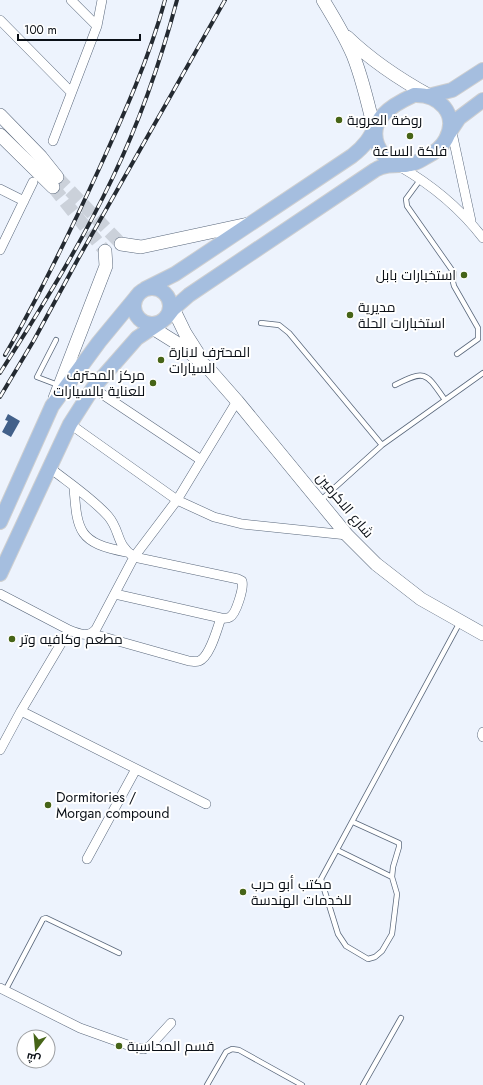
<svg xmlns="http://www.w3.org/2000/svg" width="483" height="1085" font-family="Jost,Cairo,sans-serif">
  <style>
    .building { fill: #42608a }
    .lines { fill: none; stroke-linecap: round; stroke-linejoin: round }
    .secondary-tunnel { stroke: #cbd1da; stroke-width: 13; stroke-dasharray: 13 6; stroke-linecap: butt }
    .lane-casing { stroke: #5a687c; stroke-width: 6 }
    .street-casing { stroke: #5a687c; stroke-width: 10 }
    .secondary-casing { stroke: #5a687c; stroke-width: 14 }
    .primary-casing { stroke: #cecfd0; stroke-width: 16 }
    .lane { stroke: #fff; stroke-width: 4.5 }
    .street { stroke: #fff; stroke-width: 9 }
    .secondary { stroke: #fff; stroke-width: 13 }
    .primary { stroke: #a5bedf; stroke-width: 14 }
    .rail-casing { stroke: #242a31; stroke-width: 4 }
    .rail { stroke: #fff; stroke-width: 2.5; stroke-dasharray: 8; stroke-linecap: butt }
    .poi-dot { fill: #466417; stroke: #fff; stroke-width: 1.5 }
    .labels { text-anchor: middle; stroke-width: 4; stroke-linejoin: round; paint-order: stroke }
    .poi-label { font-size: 14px; fill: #0a0f16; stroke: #fff; text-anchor: start }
    .street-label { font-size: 14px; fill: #0a0f16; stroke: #fff }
  </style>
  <rect width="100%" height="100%" fill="#edf3fd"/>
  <path class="building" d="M8 414 20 421 11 437 2 432 8 421 5 420Z"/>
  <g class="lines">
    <path class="secondary-tunnel" d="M57 177 121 244
      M53 187 105 251"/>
    <g class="lane-casing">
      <path id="lane" d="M420 180 406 199 407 206 454 273 453 282 454 286 478 328V339L457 354
        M261 323 279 325 289 333 382 445
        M56 340 37 377 58 385
        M395 385C426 369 426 373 445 400
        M321 500 382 445 483 373
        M353 822 399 843V847L393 867 392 877 397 894 392 934 382 951 375 957 368 959 346 946 338 934 321 879 460 622
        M337 850 392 877
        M5 991 43 919 46 918 119 953
        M207 1085 226 1052 232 1049 239 1050 302 1085
        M363 1085 401 1018"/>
    </g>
    <g class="street-casing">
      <path id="street" d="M71 0 97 26
        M0 20 71 92
        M451 128 471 221
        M53 141 97 26 102 0
        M399 166C432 185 460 208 483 238
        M0 189 24 201
        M0 250 33 182
        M93 388 201 460
        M70 424 177 500 214 517 242 524 347 535
        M50 468C69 483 92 498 108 516 121 531 115 544 134 557L238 579 242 581C244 588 236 614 230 617 227 619 224 618 221 618L115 594
        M74 487C77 532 79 543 126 552
        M0 594 69 630 21 711 206 804
        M69 630C79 634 89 638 96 629L134 557 177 500 237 401
        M93 634 189 661C192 661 196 662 199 661 210 657 217 629 221 618
        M483 732 482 735 483 737
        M0 750 21 711
        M87 859 136 769
        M0 988 80 1028 136 1048 144 1049 150 1046 171 1023"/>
    </g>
    <g class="secondary-casing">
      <path id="secondary" d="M323 0C334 18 345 36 353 55 363 80 369 107 375 133
        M347 37C372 61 399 79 430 96
        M0 115 41 157 57 177
        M0 135 53 187
        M121 244 141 247 248 224
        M169 300 185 333 199 355
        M143 322 183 347 208 368 237 401 347 535 376 564 421 599 483 634
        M55 398 106 266 105 251"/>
    </g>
    <g class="primary-casing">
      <path id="primary" d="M414 95C439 94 459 114 446 139 442 147 434 153 426 157 418 162 411 166 401 164 378 161 367 132 383 115 391 106 403 100 414 95Z
        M428 96 452 90 483 70
        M449 133 459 118 483 100
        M134 306a18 18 0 1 1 36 0a18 18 0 1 1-36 0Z
        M145 289 175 274 352 156C365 146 370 138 377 124
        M166 318 173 309 189 295 375 170C385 164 395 165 406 165
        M0 522 52 406 99 342 137 296
        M0 574 70 424 93 388 137 338 161 322"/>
    </g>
    <use href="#lane" class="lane"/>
    <use href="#street" class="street"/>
    <use href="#secondary" class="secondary"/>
    <use href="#primary" class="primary"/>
    <g class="rail-casing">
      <path id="rail" d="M5 355C40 295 70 232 99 169 124 114 149 59 165 0
        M0 373C40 310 80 246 112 179 139 123 161 60 177 0
        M0 397 34 340 78 259 225 0"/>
    </g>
    <use href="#rail" class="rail"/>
  </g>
  <g class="poi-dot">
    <circle cx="339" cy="120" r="4"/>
    <circle cx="410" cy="136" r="4"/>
    <circle cx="464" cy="275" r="4"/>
    <circle cx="350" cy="315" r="4"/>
    <circle cx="161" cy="360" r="4"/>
    <circle cx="153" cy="383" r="4"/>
    <circle cx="12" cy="639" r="4"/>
    <circle cx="48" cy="805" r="4"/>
    <circle cx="243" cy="892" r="4"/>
    <circle cx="119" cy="1046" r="4"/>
  </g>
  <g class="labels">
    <g class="poi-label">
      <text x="347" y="125">روضة العروبة</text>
      <text x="410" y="156" text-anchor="middle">فلكة الساعة</text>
      <text x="456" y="280" text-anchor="end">استخبارات بابل</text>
      <text x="358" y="312">مديرية<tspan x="358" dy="16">استخبارات الحلة</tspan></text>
      <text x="169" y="357">المحترف لانارة<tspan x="169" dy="16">السيارات</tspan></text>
      <text x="145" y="380" text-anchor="end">مركز المحترف<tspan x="145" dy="16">للعناية بالسيارات</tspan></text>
      <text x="20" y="644">مطعم وكافيه وتر</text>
      <text x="56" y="802">Dormitories /<tspan x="56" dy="16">Morgan compound</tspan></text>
      <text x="251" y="889">مكتب أبو حرب<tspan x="251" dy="16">للخدمات الهندسة</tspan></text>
      <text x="127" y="1051">قسم المحاسبة</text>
    </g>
    <g class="street-label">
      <text transform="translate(345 505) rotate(50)" y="5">شارع الاكرمين</text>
    </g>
  </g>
  <g transform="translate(36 1049) rotate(196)"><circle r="19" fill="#ffffff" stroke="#9d9fa2"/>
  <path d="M0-3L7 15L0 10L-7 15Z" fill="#466417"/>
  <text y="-6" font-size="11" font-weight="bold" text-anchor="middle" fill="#0a0f16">ش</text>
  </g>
  <path d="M18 34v6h122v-6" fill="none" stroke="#0a0f16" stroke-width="2"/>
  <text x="24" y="34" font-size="12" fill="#0a0f16" stroke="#ffffff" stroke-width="3" paint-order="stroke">100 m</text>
</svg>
